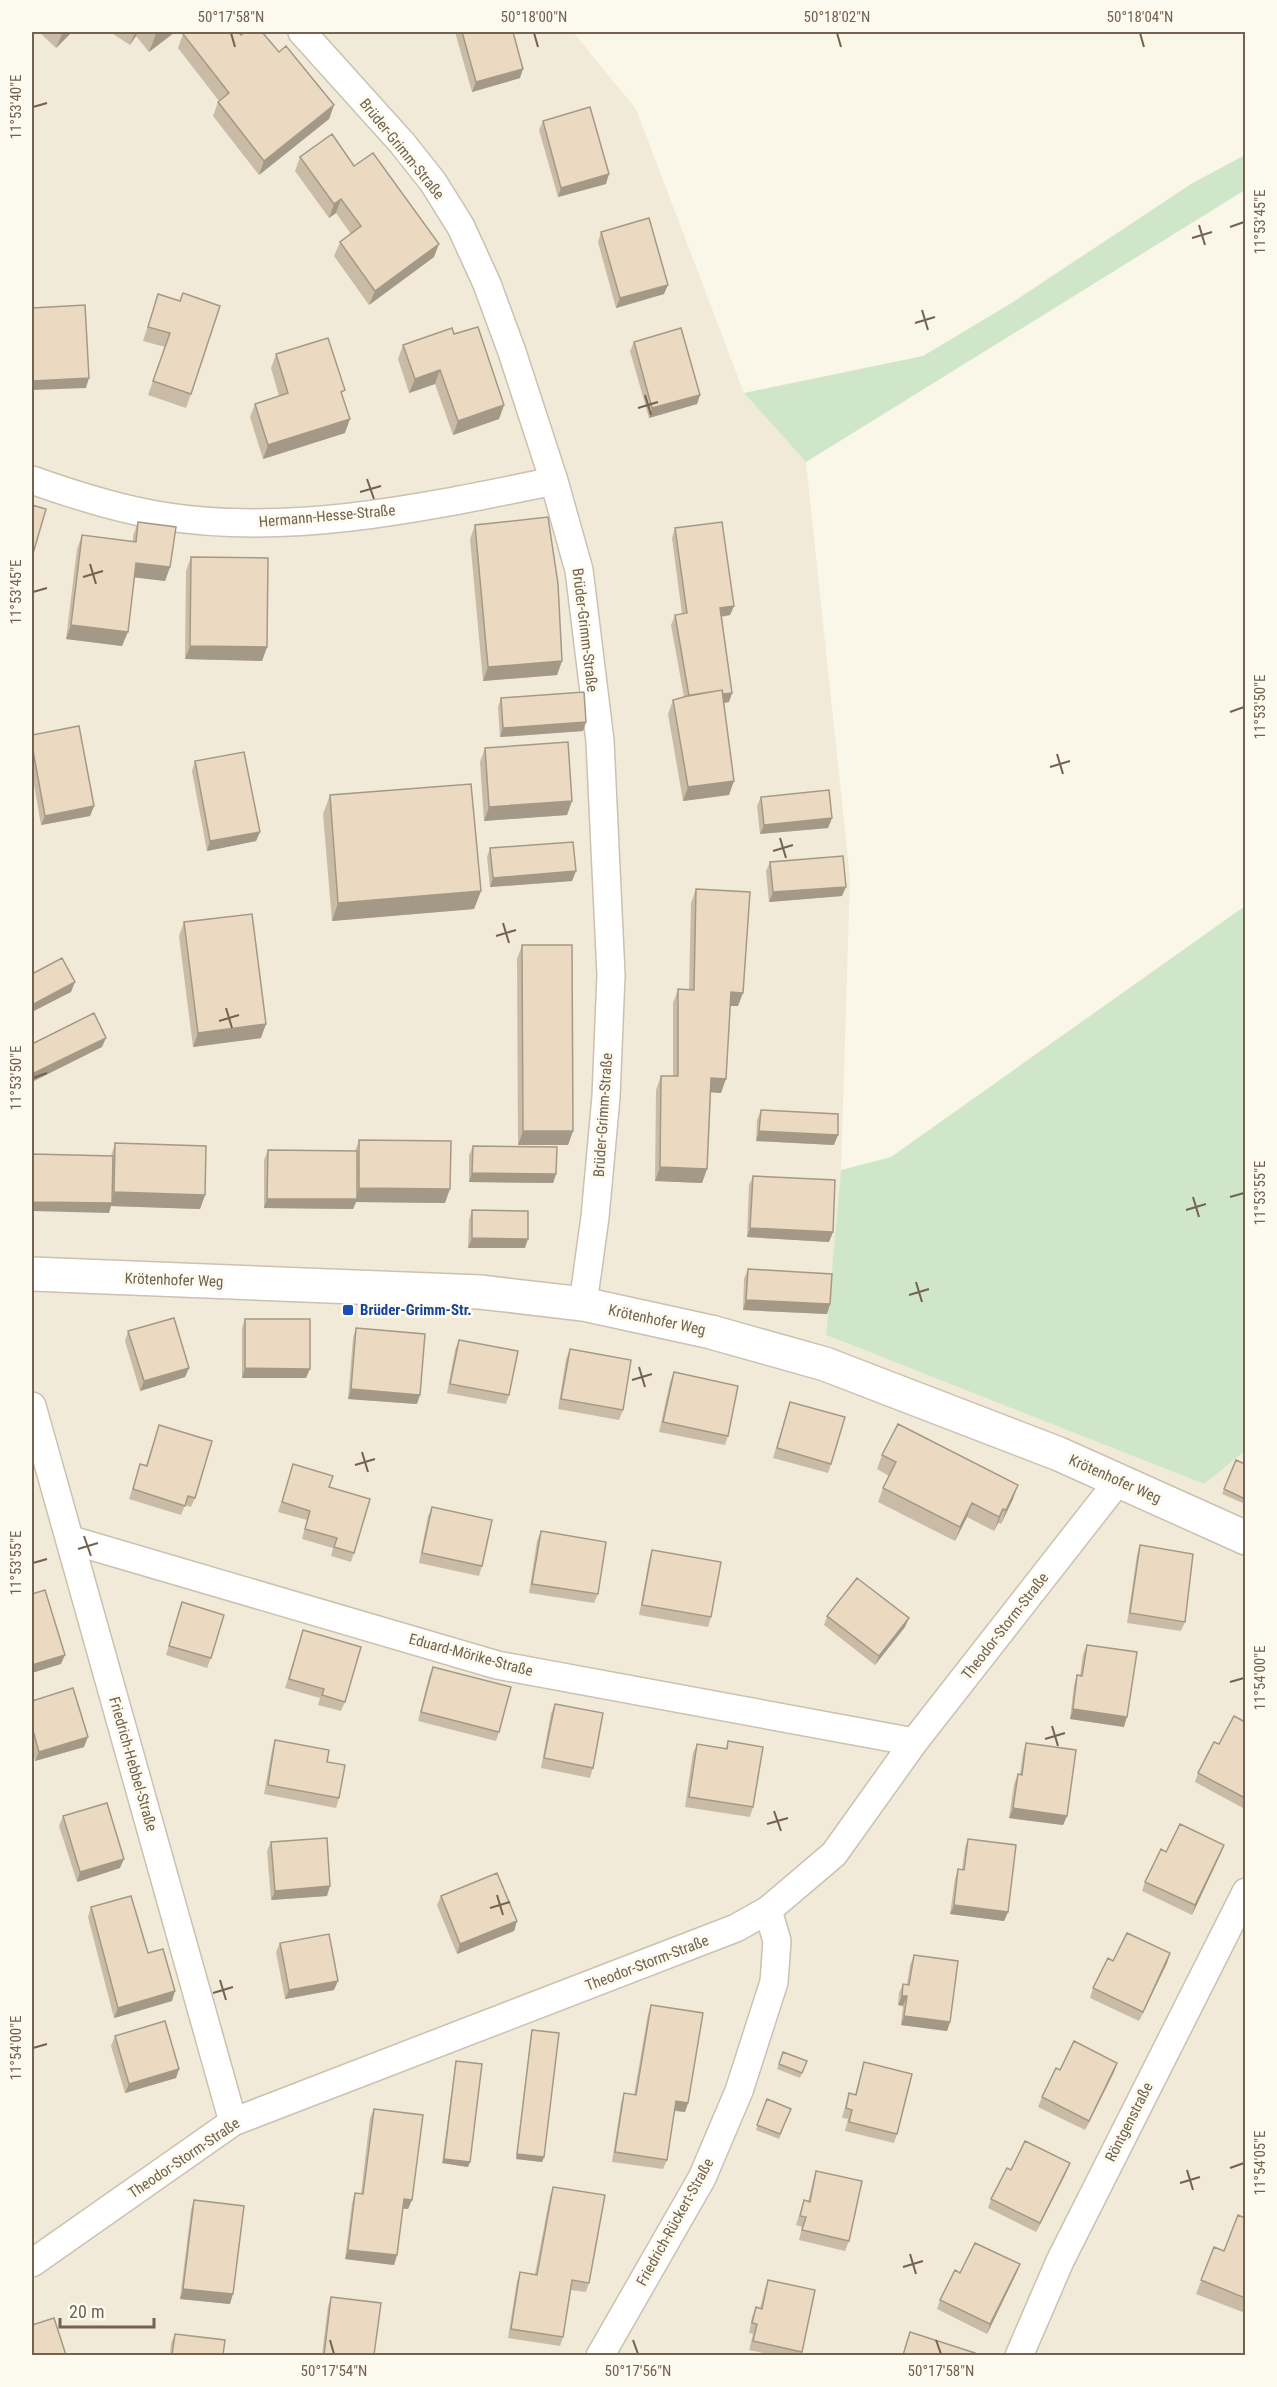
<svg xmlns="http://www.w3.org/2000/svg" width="1277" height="2387" font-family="'Roboto Condensed',sans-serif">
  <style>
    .residential { fill: #f1ead8 }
    .green { fill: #cfe7c8 }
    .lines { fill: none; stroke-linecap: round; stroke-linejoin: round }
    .minor-casing { stroke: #ccc1b0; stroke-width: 30 }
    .tertiary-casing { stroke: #ccc1b0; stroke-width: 36 }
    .minor { stroke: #fff; stroke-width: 27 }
    .tertiary { stroke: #fff; stroke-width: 33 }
    .wall { fill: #cabba6 }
    .shaded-wall { fill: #a49987 }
    .building { fill: #ebdac1; stroke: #a49987; stroke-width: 1.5 }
    .ticks { fill: none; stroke: #72624f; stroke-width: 2 }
    .transit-dot { fill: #1a4fb4; stroke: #fdfaef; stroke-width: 2 }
    .labels { text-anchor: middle; stroke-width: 6; stroke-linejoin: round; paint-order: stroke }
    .street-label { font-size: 15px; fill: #72624f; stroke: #fdfaef }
    .transit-label { font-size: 15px; font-weight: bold; fill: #164399; stroke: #fdfaef; text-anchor: start }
    .neatline { fill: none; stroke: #72624f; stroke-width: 2 }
    .ticks-label { font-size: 15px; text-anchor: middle; fill: #72624f }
  </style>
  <rect width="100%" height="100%" fill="#faf7e9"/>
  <path class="residential" d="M32 32H573L636 109 744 393 806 462 850 878 841 1170 826 1335 1204 1484 1245 1451V2355L32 2356Z"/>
  <path class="green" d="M1245 155V190L806 462 744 393 923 356 1013 302 1191 184Z
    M1245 906V1451L1204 1484 826 1335 841 1170 891 1157Z"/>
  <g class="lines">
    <g class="minor-casing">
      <path id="minor" d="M302 32 402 143 433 182 461 227 487 284 512 352 554 481 579 570 600 741 611 975 606 1097 595 1217 583 1304
        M32 480C74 495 118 509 162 516 292 537 427 507 554 481
        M32 1406 233 2122
        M71 1540 497 1665 914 1742
        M32 2263 233 2122 736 1928 768 1910 834 1854 914 1742 1119 1480
        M600 2356 702 2178 739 2091 774 1982 777 1941 768 1910
        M1019 2356 1060 2261 1246 1892"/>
    </g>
    <g class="tertiary-casing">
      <path id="tertiary" d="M32 1274 480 1292 583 1304 711 1332 825 1364 1059 1454 1246 1538"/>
    </g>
    <use href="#minor" class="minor"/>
    <use href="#tertiary" class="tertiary"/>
  </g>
  <path class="wall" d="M39 32H72L56 48Z
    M110 32H175L149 52 136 36 130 45Z
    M455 32H513L520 78 472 92Z
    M183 34 241 35 334 105 329 119 259 175 213 116 218 102 219 101 178 48Z
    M543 121 606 184 558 197 539 130Z
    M300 157 354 166 434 257 369 305 334 256 340 242 351 234 336 213 329 218 295 171Z
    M601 232 664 294 616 308 598 242Z
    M158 294 191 394 186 408 148 395 165 347 143 341Z
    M634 342 700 395 697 404 649 418 630 351Z
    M403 345 504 405 499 419 453 435 435 384 409 393 398 359Z
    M276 354 343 397 345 433 263 459 250 417 255 404 279 396 271 368Z
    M138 522 170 567 165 581 134 577 122 646 66 639 77 549 82 535 133 541V536Z
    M475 525 562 661 557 675 483 681 470 539Z
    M675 528 734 606 730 615 722 617 732 693 729 702 724 703 729 795 683 801 668 714 673 700 684 697 671 625 675 615 682 614 672 538Z
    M191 557 267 647 262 661 185 659 186 571Z
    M501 698 586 722 583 731 500 737 498 707Z
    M32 735 94 806 90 816 41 825 32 773Z
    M485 748 572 801 567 815 484 821 480 762Z
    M195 761 260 832 256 841 207 851 192 771Z
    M330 795 481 891 474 909 332 921 323 814Z
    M761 797 832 818 828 828 760 834 757 806Z
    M490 848 576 871 572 881 490 887 487 857Z
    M770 862 842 896 769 902 766 871Z
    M696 889 738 1006H730L721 1093 711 1092 707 1169 702 1183 655 1181 656 1090 661 1076H673V1003L678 989 689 990 691 903Z
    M184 922 261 1038 193 1047 179 936Z
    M522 945 573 1131 568 1145H518L517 959Z
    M761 1110 834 1145 756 1141 757 1120Z
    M359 1140 445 1203 356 1202 353 1209 264 1208V1160L268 1150 355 1151Z
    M115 1143 205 1195 200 1209 111 1206 109 1213 111 1156Z
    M473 1146 556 1174 553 1183 469 1182V1155Z
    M753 1176 833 1232 829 1242 747 1237 749 1185Z
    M472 1210 525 1248H468L469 1220Z
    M748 1269 830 1304 827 1314 743 1310 744 1279Z
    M245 1319 306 1378H242V1328Z
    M356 1328 417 1404 348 1399 353 1338Z
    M128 1331 189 1368 185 1377 140 1391 125 1341Z
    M459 1340 509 1395 506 1404 447 1393 455 1350Z
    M570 1349 623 1410 619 1420 558 1409 566 1359Z
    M674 1372 728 1436 725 1445 659 1432 670 1382Z
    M790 1402 831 1464 828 1473 773 1458Z
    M159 1425 195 1498 191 1507 185 1505 181 1515 129 1499 140 1464 146 1465Z
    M882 1455 1013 1499 1001 1524 998 1523 994 1531 967 1517 955 1541 878 1502 883 1488 889 1476 877 1469Z
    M1236 1460 1245 1464V1504L1222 1494Z
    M293 1464 329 1487 354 1553 351 1562 331 1556 333 1548 302 1539 307 1520 278 1512Z
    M432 1507 482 1566 479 1576 419 1563 428 1516Z
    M541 1531 598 1594 594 1603 529 1593 537 1541Z
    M1140 1545 1185 1622 1181 1631 1127 1623 1137 1555Z
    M652 1550 711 1617 708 1627 639 1615 649 1560Z
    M182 1602 211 1658 207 1668 166 1655Z
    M827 1616 905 1627 875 1665 824 1625Z
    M303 1630 345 1702 341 1711 318 1705 320 1698 285 1688Z
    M1087 1645 1124 1727 1070 1719 1074 1685 1077 1675 1080 1676 1083 1654Z
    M433 1667 499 1732 496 1741 418 1721 429 1677Z
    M32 1701 84 1747 35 1761 32 1748Z
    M555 1704 593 1768 590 1778 541 1768 551 1713Z
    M1245 1722V1803L1243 1808 1195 1782 1198 1773 1219 1744Z
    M275 1740 327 1762 339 1798 336 1808 264 1794 272 1750Z
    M728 1741 753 1807 750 1817 685 1807 693 1753 697 1744 726 1748Z
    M1026 1743 1067 1816 1063 1825 1009 1818 1014 1784 1018 1774H1020L1023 1753Z
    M63 1816 120 1868 77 1882 59 1826Z
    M968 1839 1008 1912 1004 1921 950 1914 955 1879 958 1869H962L965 1848Z
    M271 1842 327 1896 271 1900 267 1851Z
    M1166 1852 1220 1855 1192 1915 1142 1891 1145 1882Z
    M441 1896 517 1921 514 1931 457 1954 437 1905Z
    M91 1907 148 1953 172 2001 114 2018 88 1917Z
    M280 1943 334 1990 285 1999 276 1952Z
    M1170 1953 1167 1963 1139 2021 1090 1998 1093 1988Z
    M914 1955 950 2022 947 2031 901 2025 903 2006 898 2005 899 1993 903 1984H907L910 1965Z
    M651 2005 688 2103 685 2112 674 2111 667 2160 663 2169 612 2162 621 2103 624 2093 634 2095 648 2014Z
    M532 2030 544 2157 542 2162 516 2159 531 2034Z
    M115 2036 179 2069 176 2078 125 2093 111 2046Z
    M783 2052 807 2061 800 2078 777 2069Z
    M456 2061 470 2162 468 2167 442 2163 455 2066Z
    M864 2062 897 2134 894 2143 845 2131 848 2119 842 2118 846 2103 849 2093 855 2095 861 2072Z
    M1117 2063 1114 2072 1085 2130 1038 2107 1042 2097 1060 2070Z
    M767 2099 791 2109 779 2139 756 2130Z
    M374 2109 412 2200 408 2209H403L397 2255 394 2265 345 2259 352 2203 355 2193 361 2194 370 2118Z
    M1011 2170 1066 2173 1036 2232 988 2208 991 2199Z
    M816 2171 849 2241 845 2251 799 2240 802 2227 796 2225 804 2200 808 2202 813 2181Z
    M553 2187 589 2283 586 2292 571 2290 563 2337 560 2346 508 2338 517 2281 520 2272 535 2274 550 2196Z
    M194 2200 230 2304 180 2299 191 2210Z
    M1245 2218V2313L1196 2294 1214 2247 1224 2251Z
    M1020 2264 1016 2274 987 2334 937 2309 940 2300 960 2273Z
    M768 2280 802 2352 800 2355H772L749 2350 753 2334 749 2333 752 2317 756 2307 760 2308 765 2289Z
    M331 2297 374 2355H322L328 2306Z
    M1245 2333V2343L1243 2342Z
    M175 2334 223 2355H170L171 2343Z"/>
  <path class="shaded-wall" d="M63 32H72L56 48Z
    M135 32H138L136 36 130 45Z
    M159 32H175L149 52 156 34Z
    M523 69 520 78 472 92 476 82Z
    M334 105 329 119 259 175 264 161Z
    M609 174 606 184 558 197 561 188Z
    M341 199 336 213 329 218 334 204Z
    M439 244 434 257 369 305 375 291Z
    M668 285 664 294 616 308 620 298Z
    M440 370 435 384 409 393 415 379Z
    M89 378 86 388 32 390 33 381Z
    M700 395 697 404 649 418 652 408Z
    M504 405 499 419 453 435 458 421Z
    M350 419 345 433 263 459 268 445Z
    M136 563 170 567 165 581 131 577Z
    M734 606 730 615 717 617 720 608Z
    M71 625 128 632 122 646 66 639Z
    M190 646 267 647 262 661 185 659Z
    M562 661 557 675 483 681 488 667Z
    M732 693 729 702 686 709 690 699Z
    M586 722 583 731 500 737 503 728Z
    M734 781 729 795 683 801 688 787Z
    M572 801 567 815 484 821 489 807Z
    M94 806 90 816 41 825 45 816Z
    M832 818 828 828 760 834 764 825Z
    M260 832 256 841 207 851 210 841Z
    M576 871 572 881 490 887 493 878Z
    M846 887 842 896 769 902 773 892Z
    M481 891 474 909 332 921 338 903Z
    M75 982 71 992 32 1012V1005Z
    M731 992 743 993 738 1006H726Z
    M266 1024 261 1038 193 1047 198 1033Z
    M106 1038 102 1047 32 1082V1074Z
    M711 1078 726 1079 721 1093 706 1092Z
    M523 1131H573L568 1145H518Z
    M759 1131 838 1135 834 1145 756 1141Z
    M660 1167 707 1169 702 1183 655 1181Z
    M472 1173 556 1174 553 1183 469 1182Z
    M359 1188 450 1189 445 1203 356 1202 353 1209 264 1208 267 1199H355Z
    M114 1192 205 1195 200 1209 111 1206 109 1213 32 1211V1202L110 1203Z
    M750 1228 833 1232 829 1242 747 1237Z
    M472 1238 528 1239 525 1248H468Z
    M746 1300 830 1304 827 1314 743 1310Z
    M189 1368 185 1377 140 1391 144 1381Z
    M245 1368 310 1369 306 1378H242Z
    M351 1389 420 1395 417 1404 348 1399Z
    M1018 1485 1013 1499 1001 1524 1006 1510Z
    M972 1503 967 1517 955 1541 960 1527Z
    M1003 1509 998 1523 994 1531 999 1517Z
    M909 1618 905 1627 875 1665 879 1656Z
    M65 1655 61 1664 32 1673V1665Z
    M1073 1709 1127 1717 1124 1727 1070 1719Z
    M88 1737 84 1747 35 1761 39 1752Z
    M1013 1808 1067 1816 1063 1825 1009 1818Z
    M1224 1845 1220 1855 1192 1915 1195 1905Z
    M124 1859 120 1868 77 1882 80 1872Z
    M330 1886 327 1896 271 1900 275 1891Z
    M954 1905 1008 1912 1004 1921 950 1914Z
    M517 1921 514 1931 457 1954 460 1944Z
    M1170 1953 1167 1963 1139 2021 1143 2012Z
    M338 1981 334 1990 285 1999 289 1990Z
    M175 1991 172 2001 114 2018 118 2008Z
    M902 1996H907L903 2006 898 2005Z
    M904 2016 950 2022 947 2031 901 2025Z
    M1117 2063 1114 2072 1085 2130 1089 2121Z
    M179 2069 176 2078 125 2093 129 2084Z
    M676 2101 688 2103 685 2112 672 2110Z
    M517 2154 544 2157 542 2162 516 2159Z
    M444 2159 470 2162 468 2167 442 2163Z
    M1070 2163 1066 2173 1036 2232 1040 2223Z
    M404 2199 412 2200 408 2209 401 2208Z
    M348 2250 397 2255 394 2265 345 2259Z
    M1020 2264 1016 2274 987 2334 990 2324Z
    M183 2289 233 2294 230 2304 180 2299Z"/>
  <path class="building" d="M186 32H238L241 35 245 32H262L279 52 286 46 334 105 264 161 218 102 229 93 183 34Z
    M462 32H513L523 69 476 82Z
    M590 107 609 174 561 188 543 121Z
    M332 134 354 166 373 153 439 244 375 291 340 242 361 226 341 199 334 204 300 157Z
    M649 218 668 285 620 298 601 232Z
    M183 293 220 306 191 394 153 381 170 333 148 327 158 294 180 301Z
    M85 305 89 378 33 381 32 363V308Z
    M478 327 504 405 458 421 440 370 415 379 403 345 452 328 454 334Z
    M681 328 700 395 652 408 634 342Z
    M328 338 345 390 341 392 350 419 268 445 255 404 288 393 276 354Z
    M32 505 46 509 32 557Z
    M548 517 558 584 562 661 488 667 475 525Z
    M138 522 176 527 170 567 136 563 128 632 71 625 82 535 136 542Z
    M722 522 734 606 720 608 732 693 723 694 722 690 689 696 675 615 687 613 675 528Z
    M191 557 268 558 267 647 190 646Z
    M722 690 734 781 688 787 673 700 691 695Z
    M584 692 586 722 503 728 501 698Z
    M79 726 94 806 45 816 32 745V735Z
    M568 742 572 801 489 807 485 748Z
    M244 752 260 832 210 841 195 761Z
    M471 784 481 891 338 903 330 795Z
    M829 790 832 818 764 825 761 797Z
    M573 842 576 871 493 878 490 848Z
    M843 856 846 887 773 892 770 862Z
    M696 889 750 892 743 993 731 992 726 1079 711 1078 707 1169 660 1167 661 1076H678V989L694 990Z
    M252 914 266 1024 198 1033 184 922Z
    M522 945H572L573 1131H523Z
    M62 958 75 982 32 1005V974Z
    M94 1013 106 1038 32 1074V1044Z
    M761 1110 838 1114V1135L759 1131Z
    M359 1140 451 1141 450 1189 359 1188Z
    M115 1143 206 1146 205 1195 114 1192Z
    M473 1146 557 1147 556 1174 472 1173Z
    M268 1150 357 1151V1199H267Z
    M32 1154 113 1156 112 1203 32 1202Z
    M753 1176 835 1180 833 1232 750 1228Z
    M472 1210 528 1211V1239L472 1238Z
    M748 1269 832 1274 830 1304 746 1300Z
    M174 1318 189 1368 144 1381 128 1331Z
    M245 1319H310V1369L245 1368Z
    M356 1328 425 1334 420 1395 351 1389Z
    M459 1340 518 1351 509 1395 450 1384Z
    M570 1349 631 1360 623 1410 561 1399Z
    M674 1372 738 1386 728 1436 663 1422Z
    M790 1402 845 1417 831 1464 777 1448Z
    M898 1424 1018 1485 1006 1510 1003 1509 999 1517 972 1503 960 1527 883 1488 896 1462 882 1455Z
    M159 1425 212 1441 195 1498 188 1496 185 1506 133 1489 140 1464 147 1466Z
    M1236 1460 1245 1464V1499L1224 1489Z
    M293 1464 333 1476 329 1487 370 1499 354 1553 334 1547 337 1538 305 1529 310 1511 282 1502Z
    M432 1507 492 1520 482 1566 422 1553Z
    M541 1531 606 1542 598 1594 532 1584Z
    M1140 1545 1193 1554 1185 1622 1130 1613Z
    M652 1550 721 1562 711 1617 642 1605Z
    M857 1578 909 1618 879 1656 827 1616Z
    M45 1590 65 1655 32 1665V1594Z
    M182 1602 224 1615 211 1658 169 1646Z
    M303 1630 361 1647 345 1702 322 1695 324 1689 289 1679Z
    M1087 1645 1137 1652 1127 1717 1073 1709 1077 1675 1082 1676Z
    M433 1667 511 1687 499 1732 421 1712Z
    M73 1688 88 1737 39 1752 32 1727V1701Z
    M555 1704 603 1713 593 1768 544 1758Z
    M1234 1716 1245 1722V1798L1198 1773 1214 1742 1219 1744Z
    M275 1740 329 1750 327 1762 345 1765 339 1798 268 1785Z
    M728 1741 763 1747 753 1807 689 1797 697 1744 727 1749Z
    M1026 1743 1076 1750 1067 1816 1013 1808 1018 1774 1022 1775Z
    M107 1803 124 1859 80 1872 63 1816Z
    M1180 1824 1224 1845 1195 1905 1145 1882 1161 1849 1166 1852Z
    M327 1838 330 1886 275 1891 271 1842Z
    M968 1839 1016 1845 1008 1912 954 1905 958 1869 964 1870Z
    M497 1873 517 1921 460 1944 441 1896Z
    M131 1896 148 1953 163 1949 175 1991 118 2008 91 1907Z
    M1127 1933 1170 1953 1143 2012 1093 1988 1108 1958 1113 1961Z
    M329 1934 338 1981 289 1990 280 1943Z
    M914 1955 958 1961 950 2022 904 2016 907 1996H902L903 1984 909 1985Z
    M651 2005 703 2013 688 2103 676 2101 667 2160 615 2152 624 2093 636 2095Z
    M165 2021 179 2069 129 2084 115 2036Z
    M532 2030 559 2033 544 2157 517 2154Z
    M1074 2041 1117 2063 1089 2121 1042 2097 1056 2068 1060 2070Z
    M783 2052 807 2061 802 2073 779 2064Z
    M456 2061 482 2064 470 2162 444 2159Z
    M864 2062 912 2074 897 2134 849 2122 852 2110 846 2108 849 2093 856 2095Z
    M767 2099 791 2109 780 2134 757 2125Z
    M374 2109 423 2115 412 2200 404 2199 397 2255 348 2250 355 2193 363 2194Z
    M1025 2141 1070 2163 1040 2223 991 2199 1007 2168 1011 2170Z
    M816 2171 862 2181 849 2241 802 2230 806 2217 800 2216 804 2200 810 2202Z
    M553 2187 605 2195 589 2283 572 2280 563 2337 511 2329 520 2272 537 2275Z
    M194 2200 244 2206 233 2294 183 2289Z
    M1238 2215 1245 2218V2298L1201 2280 1214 2247 1224 2251Z
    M975 2243 1020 2264 990 2324 940 2300 955 2270 960 2273Z
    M768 2280 815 2290 802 2352 753 2341 757 2324 752 2323 756 2307 762 2309Z
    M331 2297 381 2303 374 2355H324Z
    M54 2318 66 2355H32V2325Z
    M910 2332 975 2353 974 2355H903Z
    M175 2334 225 2340 223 2355H172Z"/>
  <path class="ticks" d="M231 33 235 47M534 33 538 47M837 33 841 47M1140 33 1144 47M33 107 47 103M1199 225 1205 245M1230 227 1244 222M1192 238 1212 232M922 310 928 330M915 323 935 317M645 395 651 415M638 408 658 402M367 479 374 499M360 492 381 486M90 564 96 584M83 577 103 571M33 592 47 588M1230 712 1244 707M1057 754 1063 774M1050 767 1070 761M780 838 786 858M773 851 793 845M503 923 509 943M496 936 516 930M226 1008 232 1028M219 1021 239 1015M33 1078 47 1073M1193 1197 1199 1217M1230 1197 1244 1193M1186 1210 1206 1204M916 1282 922 1302M909 1295 929 1289M639 1367 645 1387M632 1380 652 1374M362 1452 368 1472M355 1465 375 1459M84 1536 91 1556M78 1549 98 1543M33 1563 47 1559M1230 1682 1244 1678M1052 1726 1058 1746M1045 1739 1065 1733M774 1811 781 1831M767 1824 788 1818M497 1895 503 1915M490 1908 510 1902M220 1980 226 2000M213 1993 233 1987M33 2048 47 2044M1230 2168 1244 2163M1187 2170 1193 2190M1180 2183 1200 2177M910 2254 916 2274M903 2267 923 2261M330 2340 334 2354M633 2340 638 2354M936 2340 941 2354"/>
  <rect class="transit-dot" x="342" y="1304" width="12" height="12" rx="3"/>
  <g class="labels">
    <g class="street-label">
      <text transform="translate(402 149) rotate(51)" y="5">Brüder-Grimm-Straße</text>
      <text transform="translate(327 516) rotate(-5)" y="5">Hermann-Hesse-Straße</text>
      <text transform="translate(585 630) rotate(83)" y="5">Brüder-Grimm-Straße</text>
      <text transform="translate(603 1115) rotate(-86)" y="5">Brüder-Grimm-Straße</text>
      <text transform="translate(174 1280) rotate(2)" y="5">Krötenhofer Weg</text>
      <text transform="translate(657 1320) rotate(12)" y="5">Krötenhofer Weg</text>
      <text transform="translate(1115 1479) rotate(24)" y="5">Krötenhofer Weg</text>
      <text transform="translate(1005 1626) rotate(-52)" y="5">Theodor-Storm-Straße</text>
      <text transform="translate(471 1655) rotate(15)" y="5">Eduard-Mörike-Straße</text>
      <text transform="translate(133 1764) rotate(74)" y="5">Friedrich-Hebbel-Straße</text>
      <text transform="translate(647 1963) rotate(-21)" y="5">Theodor-Storm-Straße</text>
      <text transform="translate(1129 2122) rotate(-63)" y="5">Röntgenstraße</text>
      <text transform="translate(184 2158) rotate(-34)" y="5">Theodor-Storm-Straße</text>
      <text transform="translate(675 2222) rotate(-61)" y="5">Friedrich-Rückert-Straße</text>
    </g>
    <g class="transit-label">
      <text x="360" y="1315">Brüder-Grimm-Str.</text>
    </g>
  </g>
  <rect width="1277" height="2387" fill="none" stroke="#fdfaef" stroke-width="66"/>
  <path d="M60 2318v9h94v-9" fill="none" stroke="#72624f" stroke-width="3"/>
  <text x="69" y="2318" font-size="18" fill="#72624f" stroke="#fdfaef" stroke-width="4.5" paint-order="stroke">20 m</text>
  <rect x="33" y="33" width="1211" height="2321" class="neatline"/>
  <g class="ticks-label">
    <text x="231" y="22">50°17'58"N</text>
    <text x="534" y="22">50°18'00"N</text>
    <text x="837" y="22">50°18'02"N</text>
    <text x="1140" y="22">50°18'04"N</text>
    <text transform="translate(16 107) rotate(-90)" y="5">11°53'40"E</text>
    <text transform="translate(1260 222) rotate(-90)" y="5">11°53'45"E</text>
    <text transform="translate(16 592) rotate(-90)" y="5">11°53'45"E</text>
    <text transform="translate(1260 707) rotate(-90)" y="5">11°53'50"E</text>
    <text transform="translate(16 1078) rotate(-90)" y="5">11°53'50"E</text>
    <text transform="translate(1260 1193) rotate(-90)" y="5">11°53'55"E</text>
    <text transform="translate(16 1563) rotate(-90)" y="5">11°53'55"E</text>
    <text transform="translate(1260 1678) rotate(-90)" y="5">11°54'00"E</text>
    <text transform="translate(16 2048) rotate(-90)" y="5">11°54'00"E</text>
    <text transform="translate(1260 2163) rotate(-90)" y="5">11°54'05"E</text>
    <text x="334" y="2376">50°17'54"N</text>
    <text x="638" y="2376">50°17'56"N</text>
    <text x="941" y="2376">50°17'58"N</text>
  </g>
</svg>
